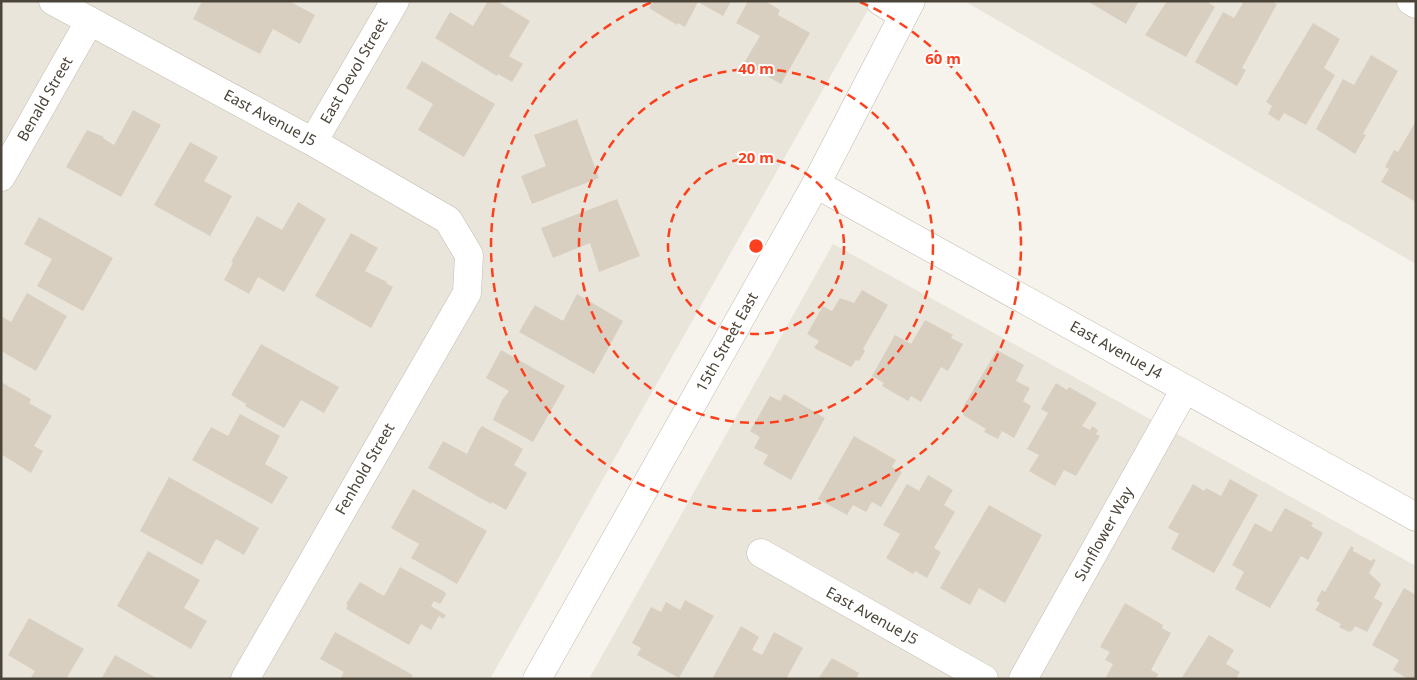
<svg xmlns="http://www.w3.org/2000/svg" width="1417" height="680" font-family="'Noto Sans',sans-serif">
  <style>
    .residential { fill: #eae5da }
    .building { fill: #d8cfc1 }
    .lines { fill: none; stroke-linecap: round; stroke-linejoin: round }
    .minor-casing { stroke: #c2bbae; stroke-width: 29 }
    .minor { stroke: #fff; stroke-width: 28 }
    .ring { fill: none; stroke: #fc3f1d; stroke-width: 2.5; stroke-dasharray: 9 6 }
    .labels { text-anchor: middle; stroke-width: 4; stroke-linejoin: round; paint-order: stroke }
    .street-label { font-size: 15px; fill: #4b4439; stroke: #fff }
    .centre { fill: #fc3f1d; stroke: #fff; stroke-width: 2.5 }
    .ring-label { font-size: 15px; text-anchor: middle; font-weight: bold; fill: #fc3f1d; stroke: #fff; stroke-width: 4; stroke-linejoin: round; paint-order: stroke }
  </style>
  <rect width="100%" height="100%" fill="#f6f3ec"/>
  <path class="residential" d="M1 1H873L490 679H1Z
    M1416 1V264L966 2V1Z
    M833 244 1416 566V679H589Z"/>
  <path class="building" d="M202 1H289L315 15 300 44 273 29 260 54 193 19Z
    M488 1H497L530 21 509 56 523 64 512 82 498 74 497 76 435 38 450 12 473 26Z
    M653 1H731L723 16 698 2 685 27 678 23 677 25 649 8Z
    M748 1H765L780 10 778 15 810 33 781 84 744 63 760 36 736 23Z
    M1087 1H1139L1126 24Z
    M1167 1H1206L1215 7 1186 57 1145 35Z
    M1244 1H1272L1277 4 1242 68 1246 70 1237 86 1195 62 1223 12 1234 18Z
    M1313 23 1340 39 1324 68 1335 75 1306 125 1284 113 1279 121 1268 114 1272 106 1266 102Z
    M1371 55 1398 71 1363 134 1366 135 1355 154 1316 129 1343 79 1354 85Z
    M422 61 495 104 464 157 418 130 433 104 406 88Z
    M133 110 161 125 121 197 66 167 87 130 104 137 103 138 114 145Z
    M577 119 599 178 532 204 521 176 546 166 534 135Z
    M1416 121V202L1381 182 1389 169 1385 167 1394 150 1398 152Z
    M190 142 218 157 204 181 232 196 210 236 154 205Z
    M617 199 640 256 599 272 590 243 553 258 541 228Z
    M298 202 326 219 284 292 258 277 249 294 224 280 233 263 231 262 257 216 282 230Z
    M39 217 113 258 83 311 37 286 52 259 24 244Z
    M351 233 378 248 365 271 387 282 386 283 393 287 371 328 315 296Z
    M862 290 888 305 863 349 865 351 859 361 856 360 851 367 814 348 819 341 807 334 823 306 832 311 840 298 854 303Z
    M27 293 67 316 36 371 1 351V316L11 322Z
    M577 294 623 321 594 374 519 332 535 305 563 321Z
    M925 320 953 335 951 338 963 344 948 371 941 367 921 402 911 396 908 401 882 386 884 383 872 376 895 335 911 344Z
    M261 344 339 387 324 413 301 400 284 428 245 406 246 404 231 395Z
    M501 350 565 386 533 442 493 420 502 400 509 391 486 378Z
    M997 350 1024 365 1016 381 1030 388 1023 401 1031 406 1014 438 1002 431 998 439 984 432 986 429 963 415 966 409 963 407Z
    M1 382 31 399 29 403 52 416 34 446 43 451 31 473 1 454Z
    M1056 383 1067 390 1069 387 1097 403 1082 426 1090 430 1092 426 1098 430 1096 434 1100 436 1076 476 1064 470 1055 486 1029 471 1039 455 1027 449 1048 413 1041 409Z
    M784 394 825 418 791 480 763 464 768 455 754 448 760 437 750 431 770 396 780 401Z
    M240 414 280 436 265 464 288 477 272 504 192 460 211 427 228 436Z
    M482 426 523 449 514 465 527 473 506 510 492 502 491 504 428 468 443 441 467 454 478 431Z
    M854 436 896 460 892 467 902 472 881 507 872 502 866 512 853 505 847 515 818 499Z
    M928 475 953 490 944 505 955 512 934 548 941 552 927 578 915 571 913 574 886 558 900 534 883 525 907 484 919 491Z
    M169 477 259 528 244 555 216 539 202 565 140 531Z
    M1230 479 1258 495 1214 573 1171 549 1179 534 1168 528 1193 484 1204 491 1206 488 1221 496Z
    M413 489 487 531 457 584 411 558 419 544 391 528Z
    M989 505 1042 535 1005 603 979 588 970 605 940 588Z
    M1285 508 1313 523 1311 526 1323 533 1308 560 1301 556 1270 608 1235 589 1244 572 1232 565 1255 523 1271 532Z
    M1351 546 1354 548 1353 551 1371 561 1373 559 1376 560 1369 573 1381 584 1374 598 1383 603 1367 632 1355 626 1352 631 1349 632 1339 627 1341 624 1315 610 1320 603 1316 601 1322 590 1325 592Z
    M148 551 200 580 184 608 207 621 191 649 117 606Z
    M400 567 445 592 446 595 440 604 434 601 431 606 446 615 443 619 439 616 431 630 421 624 409 645 346 609 348 605 346 604 360 582 384 596Z
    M1404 588 1416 595V679H1408L1393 670 1399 660 1372 645Z
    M685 600 714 616 679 678 637 655 641 648 632 643 651 607 661 612 666 602 680 610Z
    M1125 603 1163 625 1162 628 1171 633 1151 670 1158 674 1156 679H1105L1113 664 1105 660 1110 652 1100 647Z
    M29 618 84 649 66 679H30L35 671 8 655Z
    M741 626 759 637 752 650 762 655 774 632 803 648 786 679H712Z
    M335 632 413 675 411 679H340L344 672 320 659Z
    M1209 635 1234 650 1226 664 1240 672 1236 679H1181Z
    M115 655 158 679H101Z
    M832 658 859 673 856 679H818Z"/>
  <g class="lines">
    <g class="minor-casing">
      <path id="minor" d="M53 1 313 142 448 220 469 255 467 293 245 679
        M880 1 903 15
        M1411 1 1416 4
        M313 142 395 1
        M1 177 89 22
        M816 184 1416 517
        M761 553 984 679
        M537 679 816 184 911 1
        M1023 679 1185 389"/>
    </g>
    <use href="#minor" class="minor"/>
  </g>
  <g class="ring">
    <circle cx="756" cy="246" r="88"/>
    <circle cx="756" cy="246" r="177"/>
    <path d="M860 2A265 265 0 1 1 652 2"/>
  </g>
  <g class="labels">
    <g class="street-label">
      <text transform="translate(354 71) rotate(-60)" y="5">East Devol Street</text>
      <text transform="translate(45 99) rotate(-60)" y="5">Benald Street</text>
      <text transform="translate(270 118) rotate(28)" y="5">East Avenue J5</text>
      <text transform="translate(727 342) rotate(-61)" y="5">15th Street East</text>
      <text transform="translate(1116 350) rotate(29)" y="5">East Avenue J4</text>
      <text transform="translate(365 469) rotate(-60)" y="5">Fenhold Street</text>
      <text transform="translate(1104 534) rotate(-61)" y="5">Sunflower Way</text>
      <text transform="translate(872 616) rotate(29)" y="5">East Avenue J5</text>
    </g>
  </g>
  <circle cx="756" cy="246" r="8" class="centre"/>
  <g class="ring-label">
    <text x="943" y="64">60 m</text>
    <text x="756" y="74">40 m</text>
    <text x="756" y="163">20 m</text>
  </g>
  <rect width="1417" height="680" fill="none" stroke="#4b4439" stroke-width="5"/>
</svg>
